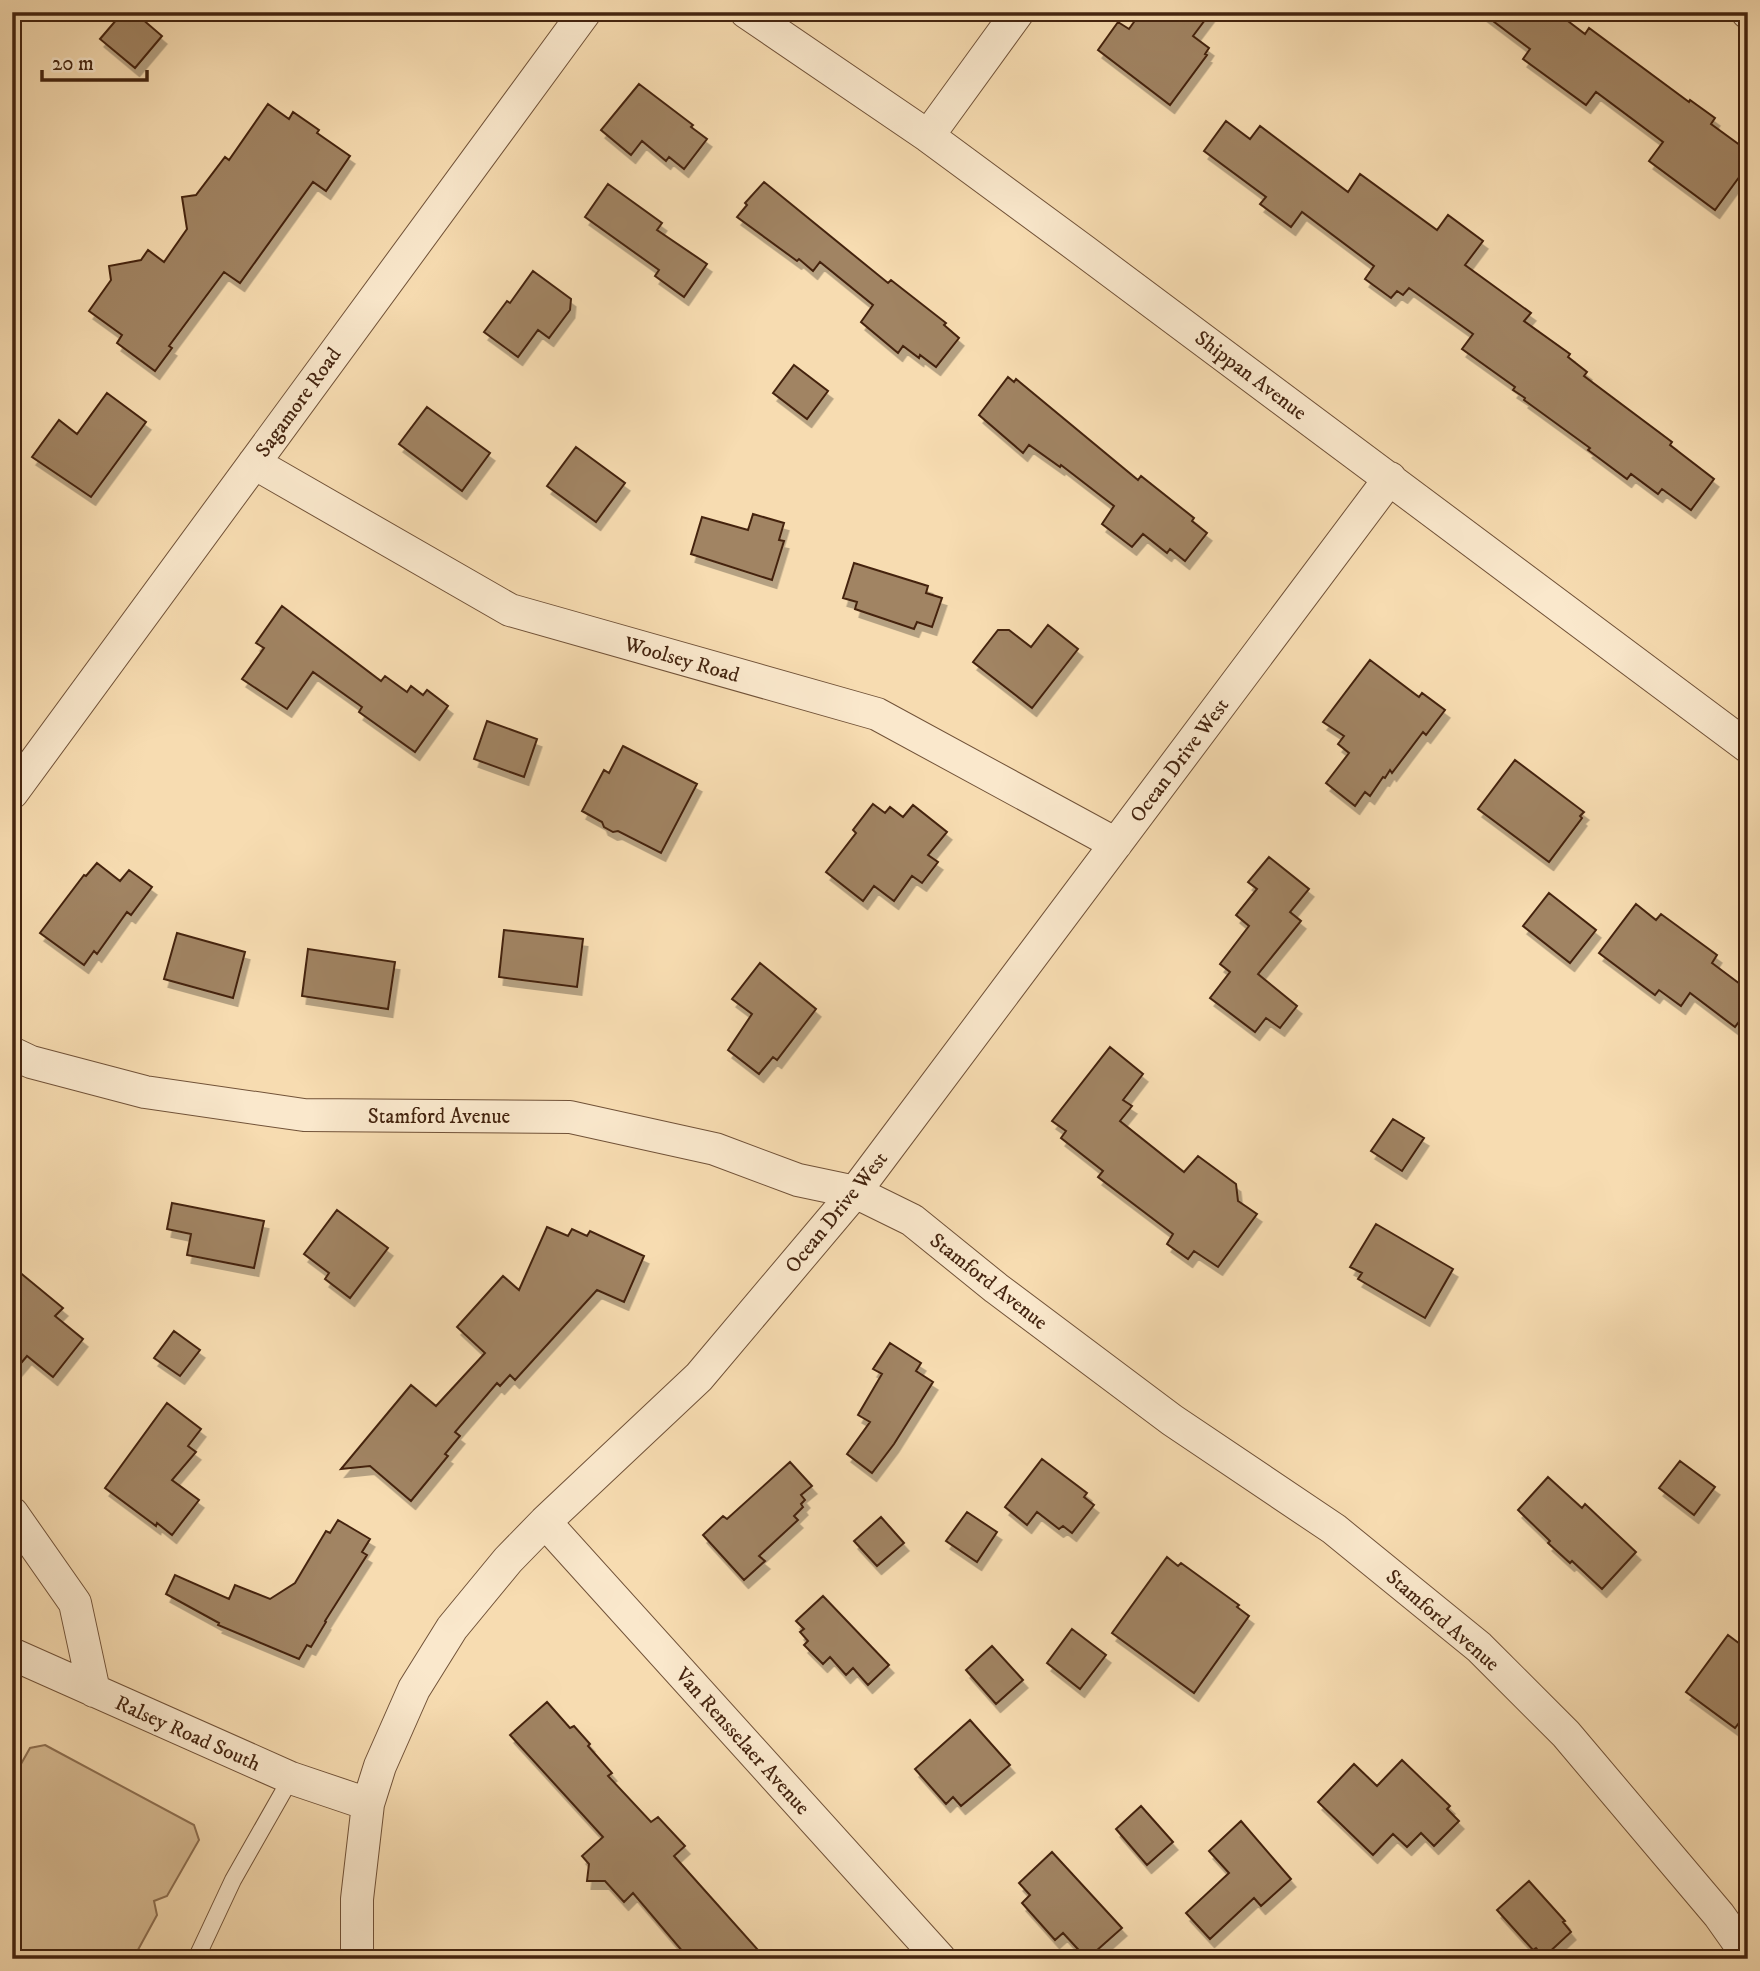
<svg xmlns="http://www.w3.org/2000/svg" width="1760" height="1971" font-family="'IM FELL DW Pica',serif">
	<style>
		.green { fill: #d9bd95; stroke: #8e7052; stroke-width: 2 }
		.building { fill: #a18463; stroke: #44240f; stroke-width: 2; filter: url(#shadow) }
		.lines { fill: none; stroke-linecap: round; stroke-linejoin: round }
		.service-casing { stroke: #715238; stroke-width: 18 }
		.minor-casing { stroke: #715238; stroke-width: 34 }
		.service { stroke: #fae8cc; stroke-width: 16 }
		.minor { stroke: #fae8cc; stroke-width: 32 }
		.labels { text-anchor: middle; stroke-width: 6; stroke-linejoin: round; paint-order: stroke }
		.street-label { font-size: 21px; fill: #44240f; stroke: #fae8cc }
	</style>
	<defs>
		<filter id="shadow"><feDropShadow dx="4.5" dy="8" stdDeviation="0" flood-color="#0004"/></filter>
	</defs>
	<rect width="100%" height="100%" fill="#f7dcb1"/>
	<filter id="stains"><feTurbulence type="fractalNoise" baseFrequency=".00286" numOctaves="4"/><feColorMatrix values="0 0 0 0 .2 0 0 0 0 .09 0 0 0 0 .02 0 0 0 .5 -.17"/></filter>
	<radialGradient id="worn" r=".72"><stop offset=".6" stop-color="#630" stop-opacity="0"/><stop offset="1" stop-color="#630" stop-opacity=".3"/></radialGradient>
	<!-- green -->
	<path class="green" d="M 45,1745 L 194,1825 L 199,1840 L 167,1896 L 154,1901 L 157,1915 L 133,1959 L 12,1959 L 12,1780 L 30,1748 Z"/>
	<!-- building -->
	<path class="building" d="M 123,12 L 134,12 L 162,36 L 135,68 L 100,39 Z
		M 1141,12 L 1211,12 L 1193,36 L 1209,48 L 1205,54 L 1207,55 L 1170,105 L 1098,50 L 1118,22 L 1129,29 Z
		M 1481,12 L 1556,12 L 1585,34 L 1589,28 L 1689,102 L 1690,100 L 1715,118 L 1711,124 L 1748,151 L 1748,165 L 1715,210 L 1649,161 L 1663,142 L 1596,92 L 1586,105 L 1523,59 L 1530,49 Z
		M 639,84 L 693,125 L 691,127 L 707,139 L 684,169 L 669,157 L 666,161 L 642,141 L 631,155 L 601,130 Z
		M 268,104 L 289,119 L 293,112 L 319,130 L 317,133 L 350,156 L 326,191 L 313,182 L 240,283 L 224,272 L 169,346 L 172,348 L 155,371 L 117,343 L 122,335 L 89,311 L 111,280 L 109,266 L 141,260 L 148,250 L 164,262 L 187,229 L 182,197 L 196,195 L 225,157 L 229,160 Z
		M 1226,121 L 1250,139 L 1260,126 L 1348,192 L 1360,174 L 1437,230 L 1448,215 L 1483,241 L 1465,265 L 1531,313 L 1524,321 L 1570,354 L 1568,357 L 1587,372 L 1584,376 L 1672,442 L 1670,445 L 1714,479 L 1691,510 L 1662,489 L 1658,494 L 1631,474 L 1627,479 L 1588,450 L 1590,448 L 1524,400 L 1525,398 L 1513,390 L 1515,387 L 1462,349 L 1473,334 L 1409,288 L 1403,295 L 1397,291 L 1391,298 L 1365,279 L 1374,266 L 1302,212 L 1291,227 L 1260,204 L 1266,197 L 1204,151 Z
		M 764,182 L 888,283 L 891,280 L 946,323 L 944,325 L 959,338 L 936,367 L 920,355 L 919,358 L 903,346 L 898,353 L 861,322 L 873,305 L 820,262 L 813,271 L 799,259 L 797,261 L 737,217 L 747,205 L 745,203 Z
		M 608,184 L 662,223 L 657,230 L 707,264 L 684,297 L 655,276 L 659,270 L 585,217 Z
		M 533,271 L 571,299 L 570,310 L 549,338 L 538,330 L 518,357 L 484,332 L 507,301 L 510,303 Z
		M 794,365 L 828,391 L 807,419 L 773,393 Z
		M 1008,377 L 1014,382 L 1016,379 L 1138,480 L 1141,476 L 1194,518 L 1192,521 L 1207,533 L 1185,561 L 1170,549 L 1167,553 L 1143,534 L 1132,547 L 1102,524 L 1114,506 L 1061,465 L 1060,467 L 1029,445 L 1023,453 L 979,415 Z
		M 107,393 L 146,422 L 91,497 L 32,457 L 59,420 L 77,434 Z
		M 427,407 L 490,453 L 462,491 L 399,444 Z
		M 576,447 L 625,483 L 596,522 L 547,486 Z
		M 753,514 L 784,523 L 779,540 L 784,541 L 772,580 L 691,554 L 702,517 L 748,530 Z
		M 854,563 L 928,586 L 926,593 L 942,598 L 932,627 L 917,622 L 914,629 L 855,609 L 857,602 L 843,598 Z
		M 282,606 L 381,681 L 385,676 L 407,692 L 411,686 L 423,695 L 427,690 L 448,706 L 415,752 L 359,712 L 362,707 L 313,672 L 287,709 L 242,679 L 264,648 L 256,643 Z
		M 1048,625 L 1078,649 L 1032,708 L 973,662 L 998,630 L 1009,630 L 1031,647 Z
		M 1370,660 L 1419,697 L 1422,693 L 1445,710 L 1426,735 L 1423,732 L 1392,773 L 1390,770 L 1385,778 L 1383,777 L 1370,796 L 1365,792 L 1355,806 L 1326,783 L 1349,753 L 1338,744 L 1344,736 L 1323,722 Z
		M 487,721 L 537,739 L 524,777 L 474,759 Z
		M 623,746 L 697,784 L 661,853 L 618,831 L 613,832 L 604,827 L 602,822 L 582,811 L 604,770 L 609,773 Z
		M 1515,760 L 1584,812 L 1580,816 L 1582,818 L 1549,862 L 1478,809 Z
		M 873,804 L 885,813 L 890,807 L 903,817 L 913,805 L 947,832 L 928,855 L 938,862 L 922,883 L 912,876 L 894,901 L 874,886 L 863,901 L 826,872 L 856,833 L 853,830 Z
		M 1269,857 L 1309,889 L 1290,912 L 1301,921 L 1258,974 L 1297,1006 L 1280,1028 L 1266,1018 L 1255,1032 L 1210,998 L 1230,972 L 1220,964 L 1249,926 L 1236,915 L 1257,889 L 1248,882 Z
		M 97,863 L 120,881 L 129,870 L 152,887 L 131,915 L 127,912 L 97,954 L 94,951 L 84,965 L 40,933 L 84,875 L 86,876 Z
		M 1549,893 L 1596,930 L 1570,963 L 1523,926 Z
		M 1636,904 L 1656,920 L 1661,914 L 1717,955 L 1712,963 L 1748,990 L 1748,1009 L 1735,1027 L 1690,993 L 1681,1006 L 1659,990 L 1655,995 L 1599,953 Z
		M 504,930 L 583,939 L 577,987 L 499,977 Z
		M 177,933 L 245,952 L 233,998 L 164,979 Z
		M 308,949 L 395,962 L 388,1009 L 302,996 Z
		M 760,963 L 816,1009 L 777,1060 L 773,1057 L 759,1074 L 728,1050 L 752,1014 L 732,999 Z
		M 1110,1047 L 1143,1074 L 1123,1100 L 1132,1106 L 1120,1121 L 1184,1172 L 1198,1156 L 1236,1184 L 1238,1201 L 1257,1214 L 1218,1267 L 1194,1251 L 1188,1259 L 1167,1244 L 1173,1234 L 1098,1177 L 1103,1171 L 1061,1138 L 1066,1131 L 1052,1121 Z
		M 1393,1119 L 1424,1138 L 1402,1171 L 1371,1151 Z
		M 172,1203 L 264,1221 L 254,1268 L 187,1255 L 191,1234 L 167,1229 Z
		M 337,1210 L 388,1248 L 350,1298 L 325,1279 L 329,1273 L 304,1254 Z
		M 1376,1224 L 1453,1269 L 1425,1318 L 1358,1279 L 1362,1273 L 1350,1267 Z
		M 547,1227 L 568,1236 L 572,1229 L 587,1236 L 590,1231 L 644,1256 L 624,1302 L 597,1290 L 515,1380 L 510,1375 L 500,1386 L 497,1383 L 455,1432 L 460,1436 L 445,1454 L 448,1456 L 411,1501 L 370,1466 L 341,1469 L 411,1385 L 436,1406 L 485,1353 L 457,1327 L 503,1276 L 519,1290 Z
		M 12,1266 L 63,1308 L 55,1316 L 83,1339 L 53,1377 L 27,1356 L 12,1374 Z
		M 174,1331 L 200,1350 L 180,1376 L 154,1358 Z
		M 890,1343 L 921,1363 L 916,1371 L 933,1382 L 894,1444 L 872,1473 L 847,1454 L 870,1422 L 858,1415 L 882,1374 L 873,1369 Z
		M 167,1403 L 201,1429 L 188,1446 L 196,1452 L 172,1480 L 199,1500 L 172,1535 L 157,1523 L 156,1526 L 105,1488 Z
		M 1042,1459 L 1087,1493 L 1084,1497 L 1094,1505 L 1072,1533 L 1063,1526 L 1059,1529 L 1037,1512 L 1027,1525 L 1005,1507 Z
		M 1680,1461 L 1715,1487 L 1694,1515 L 1659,1488 Z
		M 790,1462 L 812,1486 L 801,1495 L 805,1500 L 801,1504 L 803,1507 L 794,1516 L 798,1520 L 759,1556 L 765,1561 L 744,1580 L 703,1535 L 723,1516 L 727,1519 Z
		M 1548,1477 L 1582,1508 L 1585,1504 L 1636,1552 L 1602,1589 L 1572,1561 L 1570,1563 L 1548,1543 L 1550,1541 L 1518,1510 Z
		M 967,1512 L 997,1532 L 977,1562 L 946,1541 Z
		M 881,1517 L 904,1543 L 877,1566 L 854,1541 Z
		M 338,1520 L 370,1539 L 362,1552 L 367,1555 L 325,1621 L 326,1622 L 311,1647 L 307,1645 L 299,1659 L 218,1625 L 219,1623 L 166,1594 L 175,1575 L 229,1599 L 235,1585 L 270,1599 L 295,1583 L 326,1531 L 330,1533 Z
		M 1167,1557 L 1178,1566 L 1181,1563 L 1239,1605 L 1237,1607 L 1249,1616 L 1194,1693 L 1112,1633 Z
		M 823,1596 L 889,1665 L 868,1685 L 853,1668 L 846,1675 L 830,1657 L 823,1664 L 804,1645 L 808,1641 L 800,1632 L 804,1629 L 796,1621 Z
		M 1072,1629 L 1106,1655 L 1080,1689 L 1047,1663 Z
		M 1728,1635 L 1748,1650 L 1748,1711 L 1735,1728 L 1686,1692 Z
		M 992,1646 L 1023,1680 L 996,1704 L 966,1670 Z
		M 547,1702 L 570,1728 L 574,1726 L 590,1744 L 588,1746 L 612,1773 L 608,1776 L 651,1822 L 658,1817 L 685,1846 L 674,1856 L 766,1959 L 689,1959 L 633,1893 L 624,1902 L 605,1881 L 587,1881 L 589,1864 L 582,1856 L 603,1837 L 510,1735 Z
		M 970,1720 L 1010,1765 L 961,1806 L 953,1797 L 946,1804 L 915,1769 Z
		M 1402,1760 L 1450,1806 L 1447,1809 L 1459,1821 L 1434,1846 L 1421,1833 L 1407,1847 L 1393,1834 L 1373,1855 L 1318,1802 L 1354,1764 L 1377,1786 Z
		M 1141,1806 L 1173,1842 L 1147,1865 L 1116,1829 Z
		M 1241,1821 L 1291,1879 L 1261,1906 L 1254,1898 L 1210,1939 L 1186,1913 L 1229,1873 L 1209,1851 Z
		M 1052,1852 L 1122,1928 L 1087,1959 L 1063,1933 L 1055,1940 L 1022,1903 L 1030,1895 L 1019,1883 Z
		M 1529,1881 L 1565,1921 L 1563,1922 L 1571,1932 L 1544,1957 L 1536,1948 L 1533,1950 L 1497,1910 Z"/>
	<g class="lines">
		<defs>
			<path id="service" d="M 196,1959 L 233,1880 L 291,1778"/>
			<path id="minor" d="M 746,12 L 928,136 L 1084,251 L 1748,747
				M 1747,12 L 1748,13
				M 928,136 L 1018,12
				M 254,463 L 510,610 L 877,714 L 1116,844
				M 12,793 L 585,12
				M 12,1053 L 31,1062 L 145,1092 L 304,1115 L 570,1117 L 715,1149 L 798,1180 L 855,1192 L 912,1220 L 996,1288 L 1172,1420 L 1334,1529 L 1479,1647 L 1566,1734 L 1719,1915 L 1748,1956
				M 12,1513 L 75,1603 L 94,1691
				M 545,1522 L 940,1959
				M 12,1654 L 291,1778 L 368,1804
				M 357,1959 L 357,1899 L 368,1804 L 380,1766 L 414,1689 L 452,1628 L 508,1560 L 545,1522 L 699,1377 L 855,1192 L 1390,478"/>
		</defs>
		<!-- service casing -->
		<use href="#service" class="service-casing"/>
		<!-- minor casing -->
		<use href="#minor" class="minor-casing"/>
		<!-- service -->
		<use href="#service" class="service"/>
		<!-- minor -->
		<use href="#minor" class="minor"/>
	</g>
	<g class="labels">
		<!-- street labels -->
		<g class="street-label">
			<text transform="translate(1251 375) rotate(37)" y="7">Shippan Avenue</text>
			<text transform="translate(298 402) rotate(-54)" y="7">Sagamore Road</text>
			<text transform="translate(682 659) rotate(16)" y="7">Woolsey Road</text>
			<text transform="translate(1179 760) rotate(-53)" y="7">Ocean Drive West</text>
			<text x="439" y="1123">Stamford Avenue</text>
			<text transform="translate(836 1212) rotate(-51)" y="7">Ocean Drive West</text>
			<text transform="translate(989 1281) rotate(38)" y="7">Stamford Avenue</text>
			<text transform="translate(1443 1620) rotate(41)" y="7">Stamford Avenue</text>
			<text transform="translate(188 1733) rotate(24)" y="7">Ralsey Road South</text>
			<text transform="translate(743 1741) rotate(48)" y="7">Van Rensselaer Avenue</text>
		</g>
	</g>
	<!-- margin -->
	<rect width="1760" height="1971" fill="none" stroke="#f7dcb1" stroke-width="42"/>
	<rect x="14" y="14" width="1732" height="1943" fill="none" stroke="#44240f" stroke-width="3.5"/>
	<rect x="21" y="21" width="1718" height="1929" fill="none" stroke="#44240f" stroke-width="2"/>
	<!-- scale -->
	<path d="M42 70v10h105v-10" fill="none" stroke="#44240f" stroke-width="3.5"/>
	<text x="52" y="70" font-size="21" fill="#44240f" stroke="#fae8cc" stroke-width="5" paint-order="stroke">20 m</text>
	<rect width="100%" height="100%" filter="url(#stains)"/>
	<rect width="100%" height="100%" fill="url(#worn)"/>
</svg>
